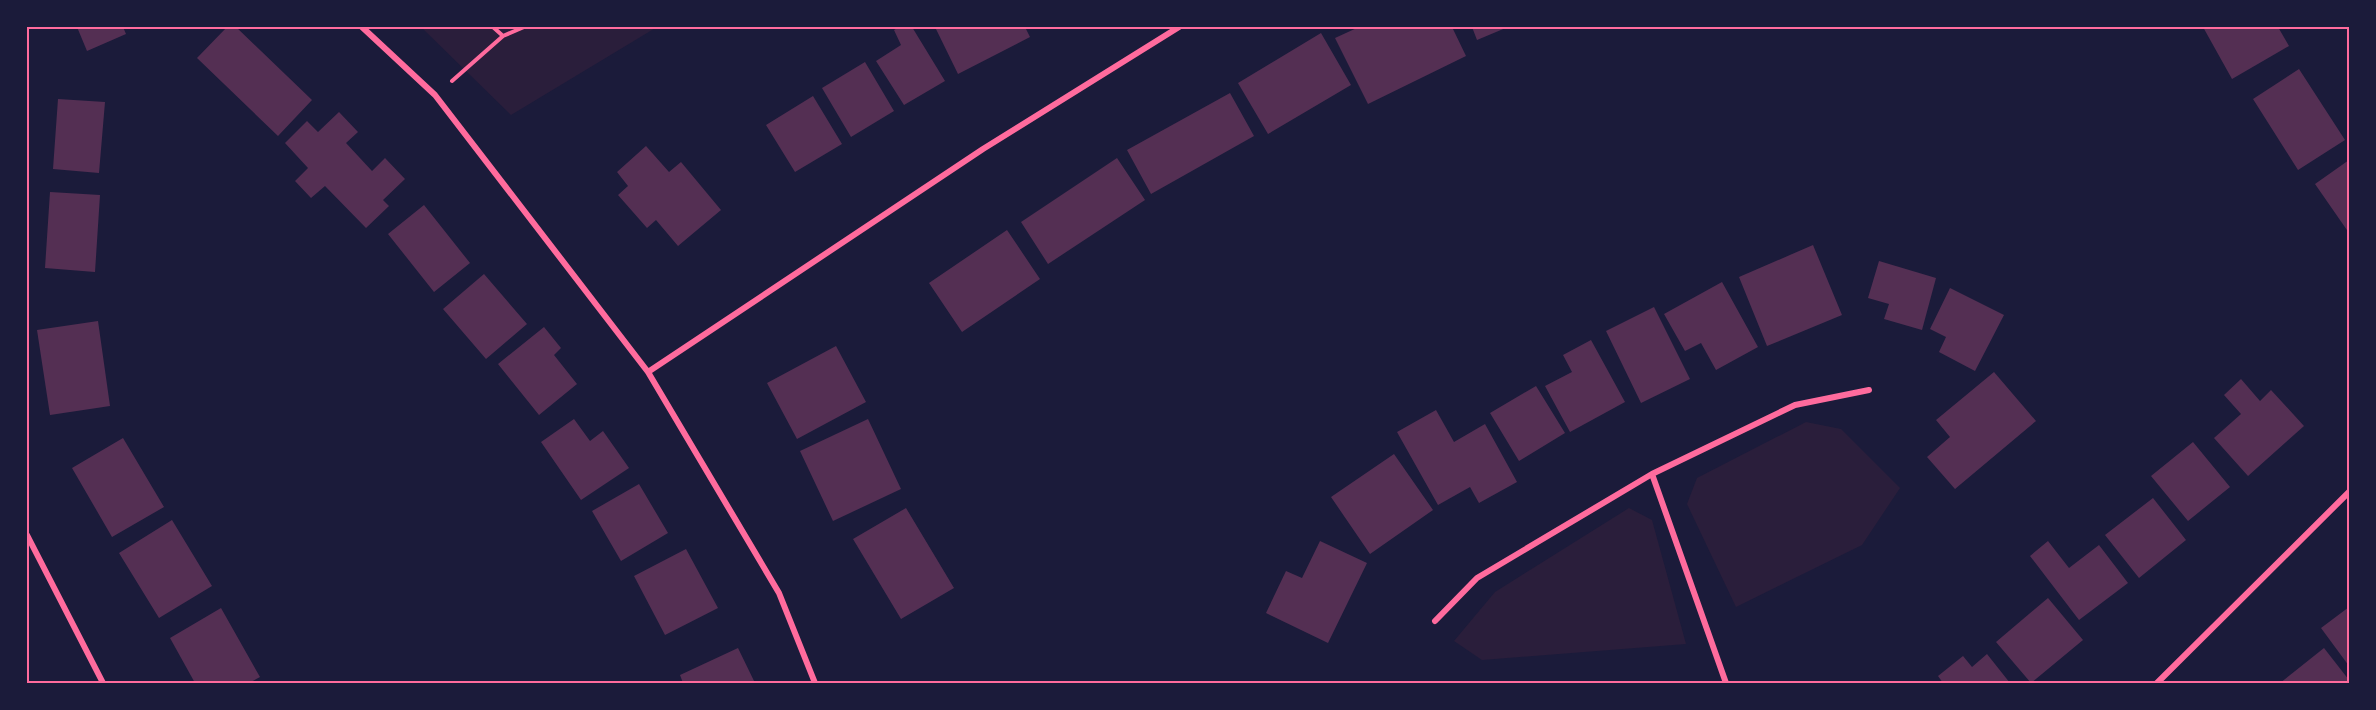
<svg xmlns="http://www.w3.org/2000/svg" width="2376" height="710" font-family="Lato,sans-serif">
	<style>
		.green { fill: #2a1e3b }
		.building { fill: #542f53 }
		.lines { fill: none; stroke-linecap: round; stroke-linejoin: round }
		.path { stroke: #ff6b9d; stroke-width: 4 }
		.minor { stroke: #ff6b9d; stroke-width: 6 }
		.neatline { fill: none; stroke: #ff6b9d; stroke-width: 2 }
	</style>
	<rect width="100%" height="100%" fill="#1b1b3a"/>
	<!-- green -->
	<path class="green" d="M 421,27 L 657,27 L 511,115 Z
		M 1806,422 L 1841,429 L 1900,488 L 1862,545 L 1736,607 L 1687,504 L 1697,478 Z
		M 1629,508 L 1652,520 L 1686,644 L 1482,660 L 1454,641 L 1495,592 Z"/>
	<!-- building -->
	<path class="building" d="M 77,27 L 123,27 L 126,34 L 87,51 Z
		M 227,27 L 236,27 L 312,100 L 278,136 L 197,58 Z
		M 899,27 L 912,27 L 945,81 L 904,105 L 876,61 L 901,45 L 894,30 Z
		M 935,27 L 1025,27 L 1030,37 L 958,74 Z
		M 1359,27 L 1452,27 L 1466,56 L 1368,104 L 1335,38 Z
		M 1472,27 L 1508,27 L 1477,40 Z
		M 2203,27 L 2278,27 L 2289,46 L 2232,79 Z
		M 1321,33 L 1351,85 L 1268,134 L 1238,83 Z
		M 865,62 L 894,111 L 851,137 L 822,88 Z
		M 2299,69 L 2345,140 L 2298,170 L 2253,99 Z
		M 1230,93 L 1254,136 L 1151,194 L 1127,150 Z
		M 813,96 L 842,144 L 795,172 L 766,125 Z
		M 58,99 L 105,102 L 99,173 L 53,169 Z
		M 339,112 L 358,132 L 346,143 L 372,171 L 385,158 L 405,179 L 383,200 L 389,206 L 366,228 L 325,186 L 311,198 L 295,181 L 308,168 L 285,143 L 307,121 L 318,132 Z
		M 646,146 L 669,172 L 681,162 L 721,210 L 678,246 L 656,220 L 647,228 L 618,195 L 628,186 L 617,172 Z
		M 1117,158 L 1145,200 L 1048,264 L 1021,222 Z
		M 2349,160 L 2349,233 L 2315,184 Z
		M 50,192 L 100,195 L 95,272 L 45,268 Z
		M 424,205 L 470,263 L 434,292 L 388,234 Z
		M 1007,230 L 1040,279 L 962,332 L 929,283 Z
		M 1813,245 L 1842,315 L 1767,346 L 1739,277 Z
		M 1879,261 L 1936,278 L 1922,330 L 1884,319 L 1889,304 L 1868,298 Z
		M 484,274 L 527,324 L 486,359 L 443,309 Z
		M 1722,282 L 1758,347 L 1716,370 L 1701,343 L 1685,351 L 1664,314 Z
		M 1950,288 L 2004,315 L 1975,371 L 1939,352 L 1946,337 L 1930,329 Z
		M 1654,307 L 1690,379 L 1641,403 L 1606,331 Z
		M 98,321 L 110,406 L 50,415 L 37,330 Z
		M 544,327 L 561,348 L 554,355 L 577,384 L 539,415 L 498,364 Z
		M 1591,340 L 1625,402 L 1570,432 L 1545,386 L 1572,372 L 1563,355 Z
		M 836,346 L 866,402 L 797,439 L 767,383 Z
		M 1994,372 L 2036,421 L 1955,489 L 1927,457 L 1950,437 L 1936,420 Z
		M 2241,379 L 2260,401 L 2271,390 L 2304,426 L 2248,476 L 2214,438 L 2241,414 L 2224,395 Z
		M 1536,386 L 1565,433 L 1519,461 L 1490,413 Z
		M 1436,410 L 1454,442 L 1485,424 L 1517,482 L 1479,503 L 1470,487 L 1438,505 L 1397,432 Z
		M 574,419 L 590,441 L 603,431 L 629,468 L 581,500 L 541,442 Z
		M 868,419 L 901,489 L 833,521 L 800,451 Z
		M 123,438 L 164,507 L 112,537 L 72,468 Z
		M 2193,442 L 2230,487 L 2188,521 L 2151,476 Z
		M 1394,454 L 1433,510 L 1370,554 L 1331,497 Z
		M 639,484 L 668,533 L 621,561 L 592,511 Z
		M 2153,498 L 2186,540 L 2139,578 L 2105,535 Z
		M 906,508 L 954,588 L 901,619 L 853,539 Z
		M 172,520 L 212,586 L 159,618 L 119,553 Z
		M 1320,541 L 1367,563 L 1328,643 L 1266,613 L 1286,571 L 1302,578 Z
		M 2048,541 L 2069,568 L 2099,545 L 2128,583 L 2079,620 L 2030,556 Z
		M 686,549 L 718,608 L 665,635 L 634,576 Z
		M 2048,598 L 2083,640 L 2031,683 L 1996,642 Z
		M 2349,607 L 2349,666 L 2321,628 Z
		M 221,608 L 260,677 L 249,683 L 195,683 L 170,638 Z
		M 738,648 L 755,683 L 683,683 L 680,675 Z
		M 2324,648 L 2349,680 L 2349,683 L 2280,683 Z
		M 1987,654 L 2010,683 L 1943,683 L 1938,676 L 1963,656 L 1972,667 Z"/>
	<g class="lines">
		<!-- path -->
		<path class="path" d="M 493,27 L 503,36
			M 452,81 L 503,36 L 524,27"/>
		<!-- minor -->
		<path class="minor" d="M 362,27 L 435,95 L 648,372 L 779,593 L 815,683
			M 648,372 L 983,149 L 1179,27
			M 1652,474 L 1726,683
			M 27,535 L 103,683
			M 1435,621 L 1477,578 L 1652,474 L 1795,405 L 1869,390
			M 2157,683 L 2349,492"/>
	</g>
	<!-- border -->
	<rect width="2376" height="710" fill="none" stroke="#1b1b3a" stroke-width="57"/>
	<rect x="28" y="28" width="2320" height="654" class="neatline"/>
</svg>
